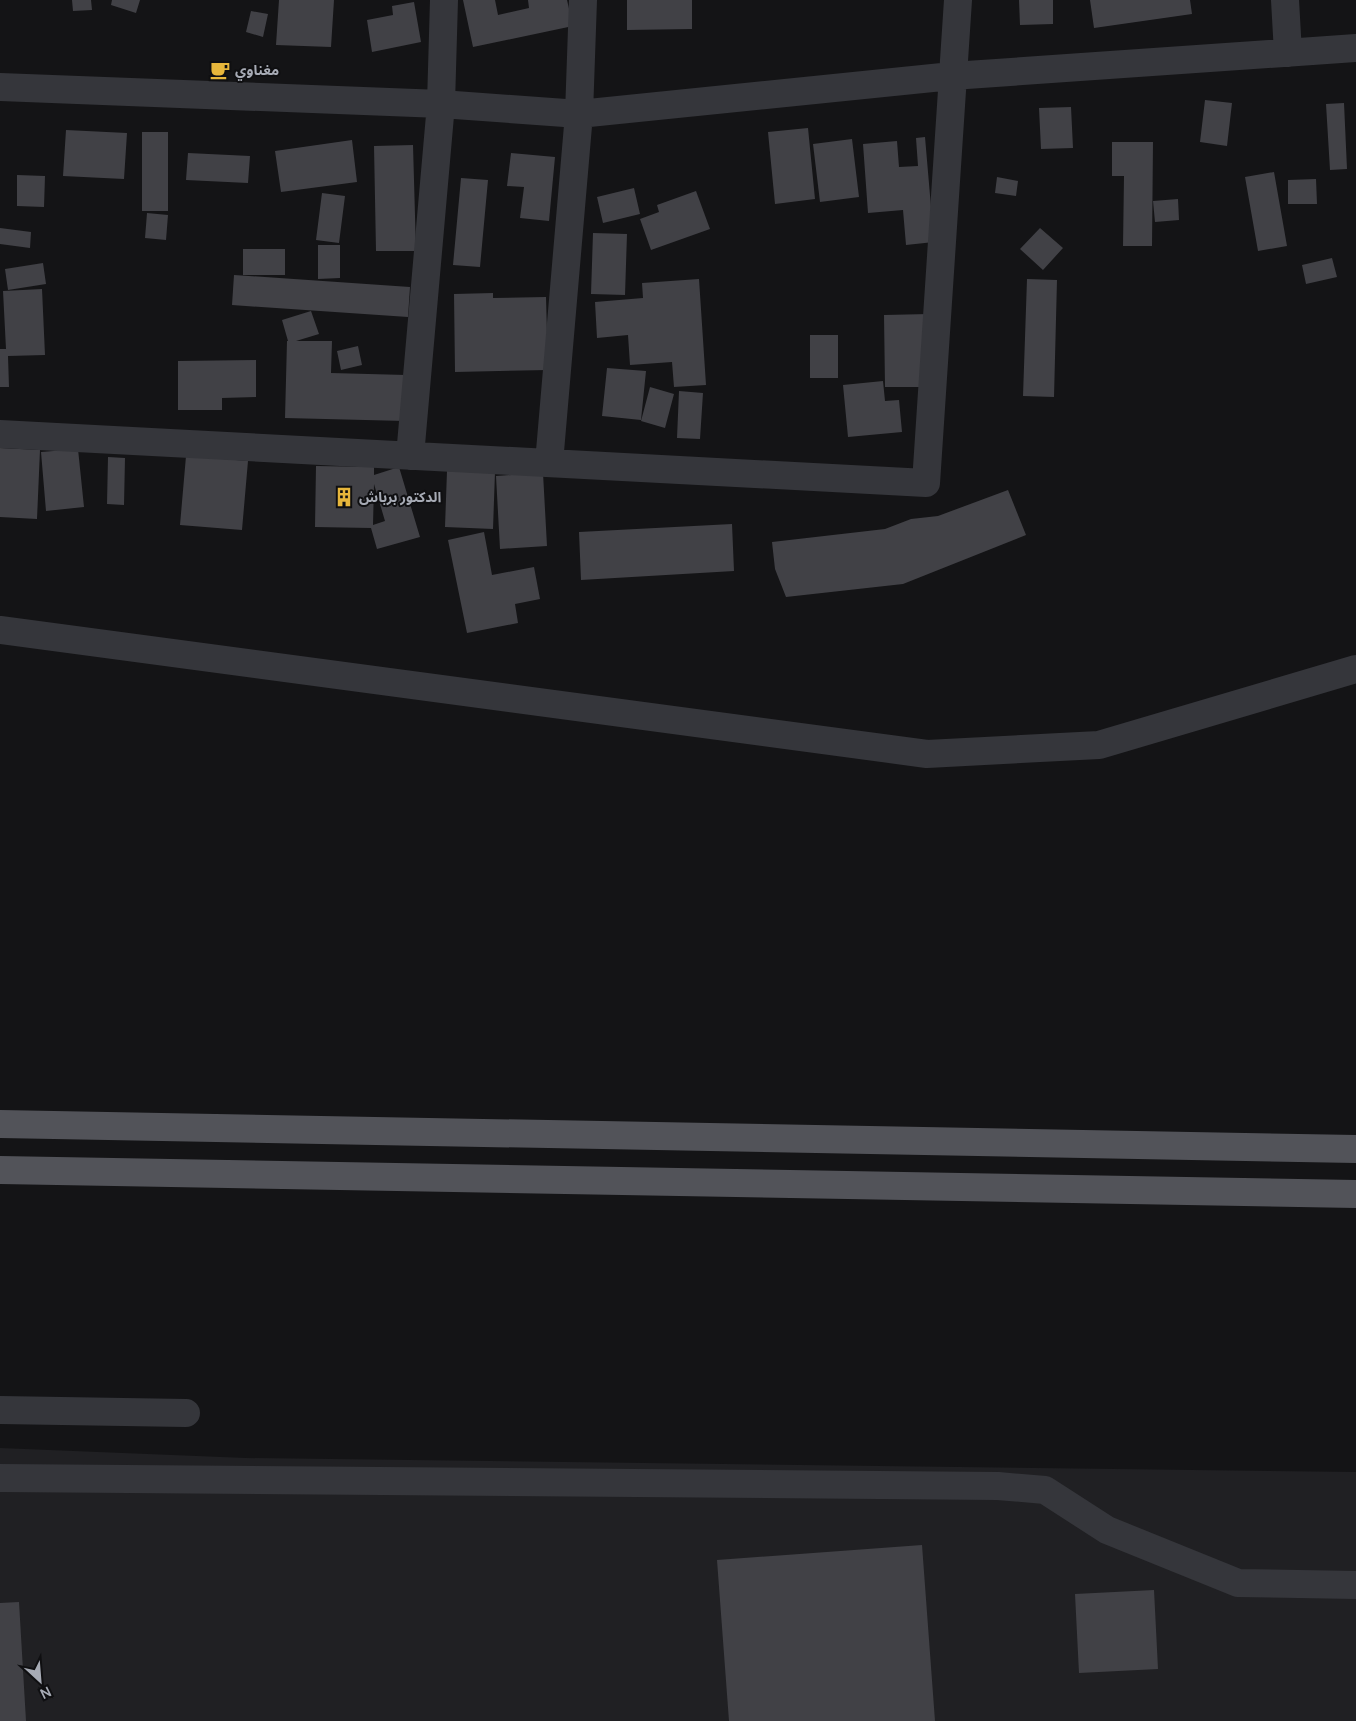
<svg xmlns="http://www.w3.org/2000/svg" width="1356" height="1721" font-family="Manrope,'Noto Sans Arabic',sans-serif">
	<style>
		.built { fill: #202023 }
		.building { fill: #414146; fill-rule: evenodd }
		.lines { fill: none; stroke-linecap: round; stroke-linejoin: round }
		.minor { stroke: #35363b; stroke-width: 28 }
		.major { stroke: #525359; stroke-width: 28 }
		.labels { text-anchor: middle; stroke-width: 4; stroke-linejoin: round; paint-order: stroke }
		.poi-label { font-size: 14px; font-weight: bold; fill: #a7abb5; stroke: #0f0f11; text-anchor: start }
	</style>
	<rect width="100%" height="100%" fill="#141416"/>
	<!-- built -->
	<path class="built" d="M 0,1448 L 246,1458 L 1356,1472 L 1356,1721 L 0,1721 Z"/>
	<!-- building -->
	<path class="building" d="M 72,0 L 91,0 L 92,10 L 73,11 Z
		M 112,0 L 140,0 L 136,13 L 111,5 Z
		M 279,0 L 334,0 L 331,47 L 276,45 Z
		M 463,0 L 495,0 L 498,15 L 529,8 L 528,0 L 567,0 L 573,26 L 473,47 Z
		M 627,0 L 692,0 L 692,29 L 627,30 Z
		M 1019,0 L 1053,0 L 1053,24 L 1020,25 Z
		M 1090,0 L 1190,0 L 1192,14 L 1094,28 Z
		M 414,2 L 421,42 L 372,52 L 367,20 L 393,15 L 392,6 Z
		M 251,11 L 268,14 L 263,37 L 246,32 Z
		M 1205,100 L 1232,103 L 1227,146 L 1200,142 Z
		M 1344,103 L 1347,169 L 1330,170 L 1326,104 Z
		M 1071,107 L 1073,148 L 1041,149 L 1039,108 Z
		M 808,128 L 815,199 L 775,204 L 768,132 Z
		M 66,130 L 127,133 L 124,179 L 63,176 Z
		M 142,132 L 168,132 L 168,211 L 142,211 Z
		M 925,137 L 934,242 L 906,245 L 903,210 L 868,213 L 863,144 L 897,141 L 899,167 L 918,166 L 916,138 Z
		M 852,139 L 859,197 L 820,202 L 813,144 Z
		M 352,140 L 357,182 L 281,192 L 275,151 Z
		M 1112,142 L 1153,142 L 1152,246 L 1123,246 L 1124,176 L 1112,176 Z
		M 413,145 L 416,251 L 376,251 L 374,146 Z
		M 188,153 L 250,156 L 248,183 L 186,180 Z
		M 511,153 L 555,157 L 549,221 L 520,218 L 524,187 L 507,186 Z
		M 1274,172 L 1287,246 L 1258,251 L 1245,177 Z
		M 17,175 L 45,176 L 44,207 L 17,206 Z
		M 997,177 L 1018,181 L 1016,196 L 995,193 Z
		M 461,178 L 488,180 L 480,267 L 453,265 Z
		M 1316,179 L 1317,204 L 1288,204 L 1288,180 Z
		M 634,188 L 640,214 L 603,223 L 597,197 Z
		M 696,191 L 710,229 L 651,250 L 640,219 L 659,212 L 657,205 Z
		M 322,193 L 345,196 L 339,243 L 316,240 Z
		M 1178,199 L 1179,220 L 1155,222 L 1153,201 Z
		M 147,213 L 168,215 L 166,240 L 145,238 Z
		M 0,228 L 31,232 L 30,248 L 0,244 Z
		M 1040,228 L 1063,248 L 1043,270 L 1020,249 Z
		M 593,233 L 627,234 L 625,295 L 591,294 Z
		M 318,245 L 340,245 L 340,278 L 318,279 Z
		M 243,249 L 285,249 L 285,275 L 243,275 Z
		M 1332,258 L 1337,277 L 1306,284 L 1302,265 Z
		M 43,263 L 46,284 L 8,290 L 5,269 Z
		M 234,275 L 410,287 L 408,317 L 232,305 Z
		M 699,279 L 706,385 L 674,387 L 672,362 L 630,365 L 628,335 L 597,338 L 595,302 L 643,298 L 642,283 Z
		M 1027,279 L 1057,280 L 1054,397 L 1023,396 Z
		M 42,289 L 45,355 L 8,356 L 9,387 L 0,387 L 0,349 L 6,349 L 3,291 Z
		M 493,293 L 493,298 L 546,297 L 548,370 L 455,372 L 454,294 Z
		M 311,311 L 319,334 L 296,341 L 332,341 L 331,373 L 406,375 L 405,421 L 285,418 L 287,341 L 288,341 L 282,320 Z
		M 929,314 L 930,387 L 885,387 L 884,315 Z
		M 810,335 L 838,335 L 838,378 L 810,378 Z
		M 358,346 L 362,365 L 341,370 L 337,351 Z
		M 256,360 L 256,397 L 222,398 L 222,410 L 178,410 L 178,361 Z
		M 607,368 L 646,371 L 641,420 L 602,416 Z
		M 883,381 L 885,401 L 899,400 L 902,432 L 848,437 L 843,385 Z
		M 650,387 L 674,394 L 665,428 L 641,421 Z
		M 679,391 L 703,393 L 700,439 L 677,438 Z
		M 0,448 L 40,450 L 37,519 L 0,517 Z
		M 78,449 L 84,507 L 46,511 L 41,452 Z
		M 186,456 L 248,461 L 242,530 L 180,525 Z
		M 108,457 L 125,458 L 124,505 L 107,504 Z
		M 316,466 L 374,467 L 374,475 L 399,467 L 420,537 L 377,549 L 371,528 L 315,527 ZM 374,484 L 385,521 L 373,525 Z
		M 447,471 L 495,472 L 493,529 L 445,527 Z
		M 543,473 L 547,546 L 500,549 L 496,476 Z
		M 1008,490 L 1026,535 L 903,584 L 786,597 L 775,569 L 772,542 L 885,529 L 911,519 L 938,516 Z
		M 732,524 L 734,571 L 581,580 L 579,532 Z
		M 484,532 L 492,575 L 534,567 L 540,599 L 515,604 L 518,623 L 467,633 L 448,540 Z
		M 922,1545 L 935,1721 L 729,1721 L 717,1560 Z
		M 1154,1590 L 1158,1669 L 1079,1673 L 1075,1594 Z
		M 19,1602 L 26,1721 L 0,1721 L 0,1603 Z"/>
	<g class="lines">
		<!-- minor -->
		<path class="minor" d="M 1285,0 L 1288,53
			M 0,87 L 441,104 L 579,114 L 952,76 L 1356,48
			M 0,434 L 926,483 L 958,0
			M 410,456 L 441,104 L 444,0
			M 549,463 L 579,114 L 583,0
			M 0,630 L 927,754 L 1099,745 L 1356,669
			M 0,1410 L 186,1413
			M 0,1478 L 998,1486 L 1045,1490 L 1107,1530 L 1238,1583 L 1356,1585"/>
		<!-- major -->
		<path class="major" d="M 0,1124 L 1356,1149
			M 0,1170 L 1356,1194"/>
	</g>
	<!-- icons -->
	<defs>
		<symbol id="cafe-bare" viewBox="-9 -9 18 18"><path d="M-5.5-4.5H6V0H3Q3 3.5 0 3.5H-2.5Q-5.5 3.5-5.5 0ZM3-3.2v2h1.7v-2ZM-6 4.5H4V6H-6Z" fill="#e7b63b" stroke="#0f0f11" stroke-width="2.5" paint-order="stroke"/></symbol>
		<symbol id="building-bare" viewBox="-9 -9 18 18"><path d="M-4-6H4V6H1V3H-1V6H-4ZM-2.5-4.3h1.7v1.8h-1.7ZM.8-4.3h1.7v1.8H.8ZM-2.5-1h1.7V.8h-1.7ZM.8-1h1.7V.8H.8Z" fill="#e7b63b" stroke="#0f0f11" stroke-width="2.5" paint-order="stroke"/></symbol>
	</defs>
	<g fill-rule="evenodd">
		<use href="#cafe-bare" x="206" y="56" width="28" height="28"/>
		<use href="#building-bare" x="330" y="483" width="28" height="28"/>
	</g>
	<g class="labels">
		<!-- poi labels -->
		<g class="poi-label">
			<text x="235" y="75">مغناوي</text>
			<text x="359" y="502">الدكتور برباش</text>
		</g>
	</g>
	<!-- north arrow -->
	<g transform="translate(40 1681) rotate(154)" stroke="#0f0f11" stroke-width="4" paint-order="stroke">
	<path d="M0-4L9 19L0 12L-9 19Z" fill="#a7abb5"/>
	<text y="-8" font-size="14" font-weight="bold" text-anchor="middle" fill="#a7abb5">N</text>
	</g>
</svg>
